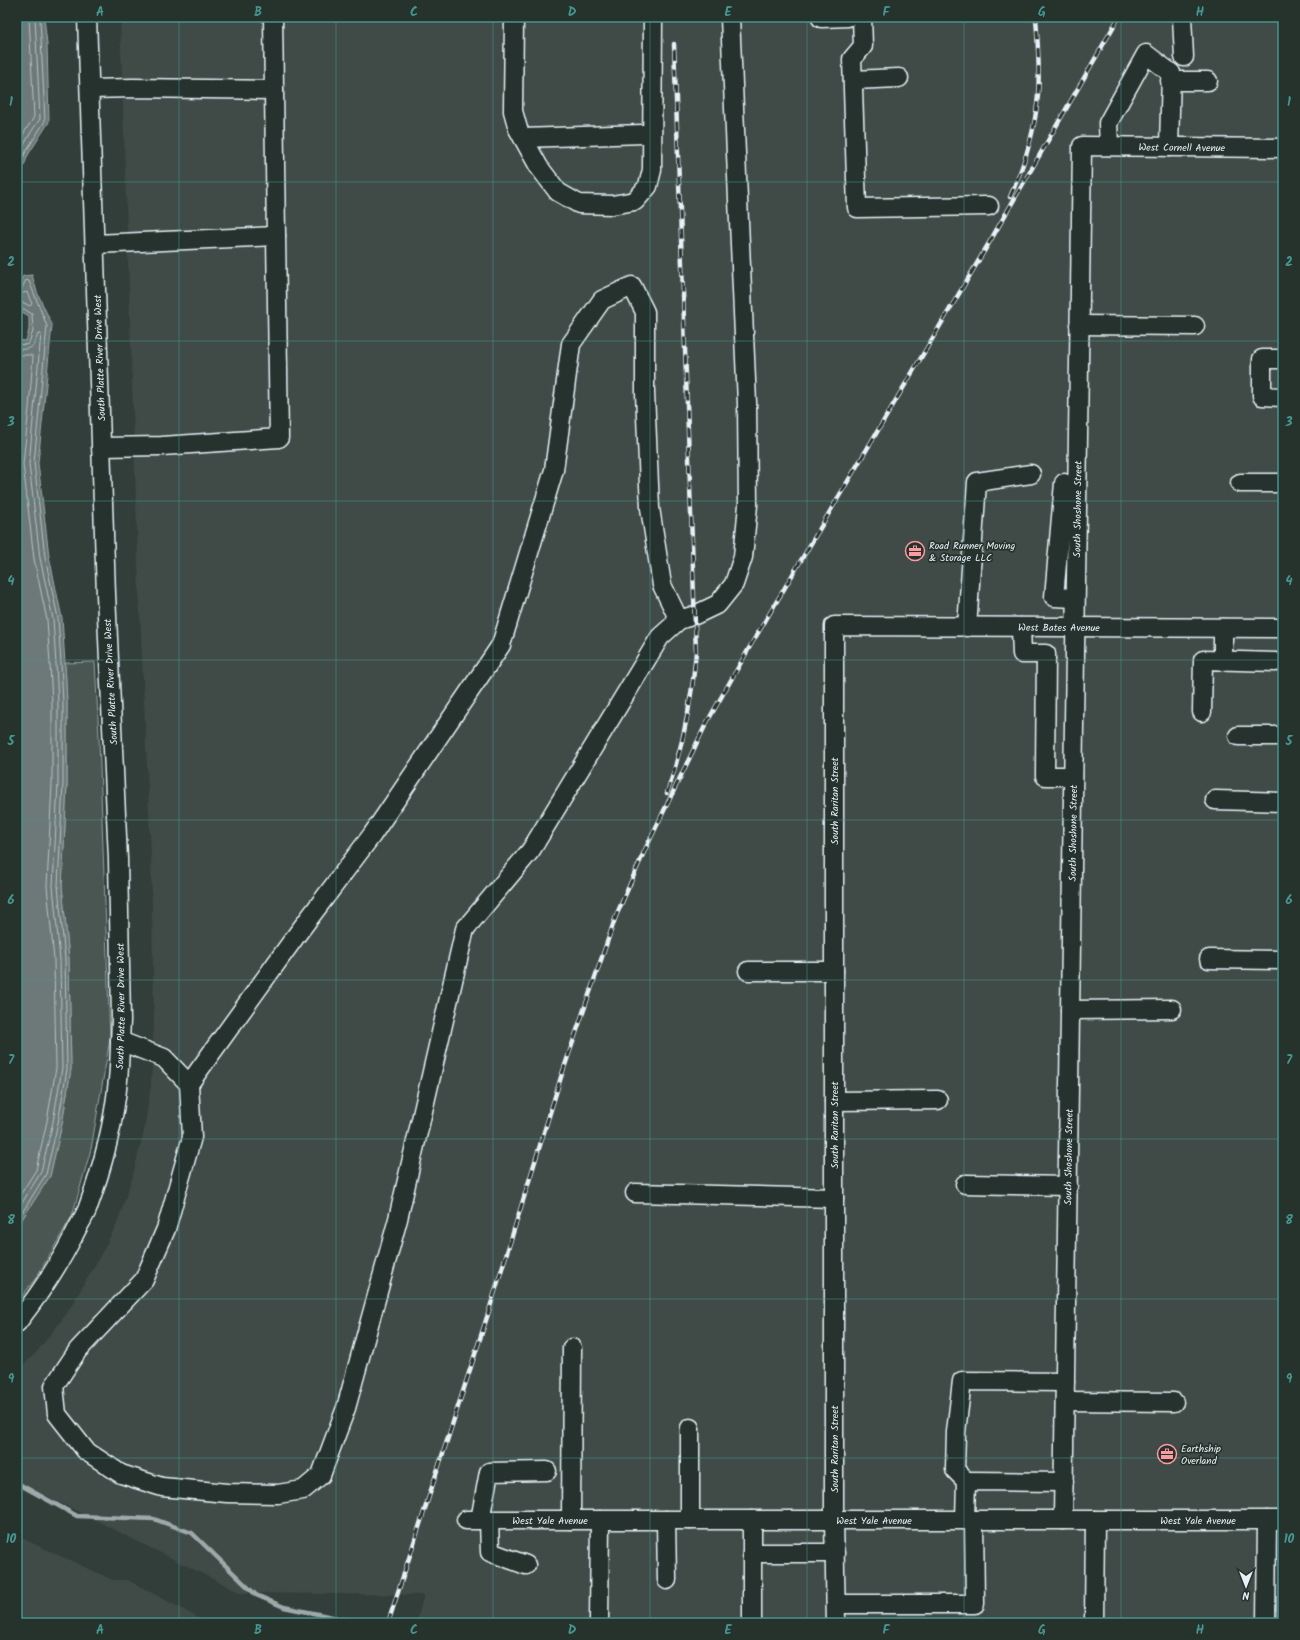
<svg xmlns="http://www.w3.org/2000/svg" width="1300" height="1640" font-family="Kalam,sans-serif">
	<style>
		.built { fill: #3f4b46 }
		.green { fill: #495651; stroke: #98a4a4 }
		.water { fill: #6d7978; stroke: #9ea9ab }
		.lines { fill: none; stroke-linecap: round; stroke-linejoin: round }
		.shore { stroke: #b7c1c5; stroke-width: 1 }
		.stream { stroke: #9ea9ab; stroke-width: 4.5 }
		.minor-casing { stroke: #e8f1f8; stroke-width: 21 }
		.minor { stroke: #26332d; stroke-width: 18 }
		.rail-casing { stroke: #e8f1f8; stroke-width: 4.5 }
		.rail { stroke: #26332d; stroke-width: 3; stroke-dasharray: 9; stroke-linecap: butt }
		.grid { fill: none; stroke: #459590; stroke-width: 1; stroke-opacity: 0.55 }
		.labels { text-anchor: middle; stroke-width: 3.5; stroke-linejoin: round; paint-order: stroke }
		.street-label { font-size: 10px; fill: #e8f1f8; stroke: #26332d }
		.poi-label { font-size: 10px; fill: #e8f1f8; stroke: #26332d; text-anchor: start }
		.neatline { fill: none; stroke: #459590; stroke-width: 1.5 }
		.grid-label { font-size: 13px; text-anchor: middle; font-weight: bold; fill: #459590 }
	</style>
	<rect width="100%" height="100%" fill="#323e39"/>
	<filter id="ink" filterUnits="userSpaceOnUse"><feTurbulence type="fractalNoise" baseFrequency=".025" numOctaves="2"/><feDisplacementMap in="SourceGraphic" scale="8" xChannelSelector="R" yChannelSelector="G"/><feConvolveMatrix kernelMatrix="1 2 1 2 8 2 1 2 1" color-interpolation-filters="sRGB"/></filter>
	<g filter="url(#ink)">
		<!-- built -->
		<path class="built" d="M 120,17 L 1283,17 L 1283,1623 L 416,1623 L 424,1595 L 241,1593 L 17,1481 L 17,1371 L 36,1353 L 67,1313 L 93,1269 L 117,1224 L 133,1175 L 144,1131 L 151,1085 L 154,1020 L 151,857 L 139,592 Z
			M 17,1536 L 113,1580 L 128,1580 L 208,1623 L 17,1623 Z"/>
		<!-- green -->
		<path class="green" d="M 95,662 L 99,738 L 110,1039 L 91,1149 L 72,1216 L 38,1275 L 17,1303 L 17,1227 L 50,1176 L 62,1124 L 71,1069 L 69,959 L 62,886 L 67,784 L 67,703 L 65,663 Z"/>
		<!-- water -->
		<path class="water" d="M 17,17 L 44,17 L 47,44 L 49,122 L 28,155 L 17,184 Z
			M 32,275 L 37,292 L 52,325 L 38,463 L 49,556 L 62,618 L 65,663 L 67,703 L 67,784 L 62,886 L 69,959 L 71,1069 L 62,1124 L 50,1176 L 17,1227 L 17,340 L 26,341 L 29,330 L 29,316 L 22,312 L 17,312 L 17,289 L 23,276 Z"/>
		<g class="lines">
			<!-- shore -->
			<path class="shore" d="M 17,144 L 34,117 L 29,17
				M 17,158 L 31,132 L 40,119 L 35,17
				M 17,172 L 25,153 L 45,121 L 40,17
				M 17,290 L 22,288 L 26,280 L 29,281 L 47,326 L 34,463 L 45,557 L 58,618 L 61,663 L 63,703 L 63,783 L 58,886 L 65,959 L 67,1069 L 58,1123 L 46,1174 L 17,1221
				M 17,295 L 27,292 L 32,304 L 30,306 L 24,303 L 17,303
				M 17,309 L 24,309 L 32,314 L 33,331 L 29,343 L 26,345 L 17,344
				M 17,349 C 32,350 33,348 38,334 L 41,334 L 29,464 L 40,558 L 53,619 L 56,664 L 58,703 L 58,783 L 53,886 L 60,960 L 62,1068 L 53,1122 L 41,1172 L 17,1211
				M 17,355 L 31,355 L 33,357 L 29,408 L 23,464 L 34,559 L 47,620 L 50,664 L 52,703 L 52,783 L 47,886 L 54,960 L 56,1068 L 47,1121 L 36,1170 L 17,1200"/>
			<!-- stream -->
			<path class="stream" d="M 17,1483 L 77,1516 L 154,1519 L 192,1533 L 256,1595 L 284,1607 L 361,1623"/>
			<defs>
				<g id="minor">
					<path d="M 273,17 L 276,236"/>
					<path d="M 514,17 L 513,111 L 518,129 L 539,167 L 558,192 L 579,204 L 612,205 L 635,201 L 648,186 L 652,170 L 653,17"/>
					<path d="M 862,17 L 863,46 L 852,59 L 857,208 L 989,206"/>
					<path d="M 1182,17 L 1184,57"/>
					<path d="M 821,18 L 848,17"/>
					<path d="M 853,80 L 899,78"/>
					<path d="M 1170,81 L 1208,81"/>
					<path d="M 90,89 L 133,88 L 274,90"/>
					<path d="M 523,138 L 643,134"/>
					<path d="M 1109,146 L 1108,123 L 1146,54 L 1171,73 L 1169,147"/>
					<path d="M 95,244 L 276,236 L 279,438 L 162,446 L 101,447"/>
					<path d="M 1079,325 L 1195,326"/>
					<path d="M 1283,359 L 1262,359 L 1262,396 L 1283,397"/>
					<path d="M 1064,483 L 1054,597 L 1075,598"/>
					<path d="M 1240,483 L 1283,483"/>
					<path d="M 967,627 L 977,482 L 1031,474"/>
					<path d="M 1021,627 L 1022,654 L 1046,654 L 1045,776 L 1073,776"/>
					<path d="M 1223,661 L 1223,628"/>
					<path d="M 1202,712 L 1203,660 L 1276,662"/>
					<path d="M 1238,736 L 1283,736"/>
					<path d="M 1215,800 L 1283,802"/>
					<path d="M 1209,959 L 1283,960"/>
					<path d="M 748,971 L 834,971"/>
					<path d="M 1070,1010 L 1172,1009"/>
					<path d="M 120,1041 L 164,1058 L 189,1084 L 192,1137 L 166,1229 L 144,1280 L 78,1350 L 54,1386 L 57,1414 L 86,1451 L 121,1474 L 162,1487 L 227,1493 L 278,1494 L 303,1490 L 321,1475 L 346,1408 L 398,1219 L 465,929 L 531,850 L 660,637 L 679,620 L 695,615 L 718,604 L 734,584 L 743,557 L 748,505 L 747,403 L 730,17"/>
					<path d="M 189,1084 L 298,933 L 372,835 L 501,645 L 554,470 L 571,344 L 602,300 L 632,286 L 645,312 L 645,393 L 650,508 L 662,585 L 679,620"/>
					<path d="M 834,1101 L 938,1100"/>
					<path d="M 965,1184 L 1068,1186"/>
					<path d="M 635,1193 L 834,1198"/>
					<path id="s1" d="M 17,1323 C 38,1296 57,1268 73,1237 C 77,1228 83,1219 87,1210 C 102,1169 114,1124 118,1080 C 120,1060 120,1040 121,1020 L 118,859 L 106,594 L 87,17"/>
					<path d="M 1065,1401 L 1174,1402"/>
					<path d="M 690,1428 L 690,1520"/>
					<path d="M 966,1481 L 955,1470 L 956,1432 L 962,1381 L 1065,1382"/>
					<path id="s2" d="M 466,1520 L 1283,1520"/>
					<path d="M 480,1520 L 489,1472 L 547,1471"/>
					<path d="M 489,1520 L 490,1552 L 526,1565"/>
					<path d="M 571,1520 L 572,1348"/>
					<path d="M 666,1520 L 667,1580"/>
					<path d="M 752,1520 L 752,1623"/>
					<path d="M 965,1520 L 966,1481 L 1064,1482"/>
					<path id="s3" d="M 1063,1520 L 1082,146 L 1283,148"/>
					<path d="M 752,1553 L 835,1553"/>
					<path d="M 836,1604 L 975,1604 L 974,1520"/>
					<path d="M 599,1623 L 600,1520"/>
					<path id="s4" d="M 836,1623 L 834,1520 L 834,626 L 1283,628"/>
					<path d="M 1094,1623 L 1095,1520"/>
					<path d="M 1266,1623 L 1267,1520"/>
				</g>
			</defs>
			<!-- minor casing -->
			<use href="#minor" class="minor-casing"/>
			<!-- minor -->
			<use href="#minor" class="minor"/>
			<defs>
				<path id="rail" d="M 1010,197 C 1022,170 1032,141 1036,112 C 1041,81 1038,48 1036,17
					M 667,793 C 683,746 692,701 696,652 L 674,44
					M 388,1623 L 488,1314 L 561,1077 L 616,916 L 644,852 L 706,724 L 752,643 L 989,243 L 1119,17"/>
			</defs>
			<!-- rail casing -->
			<use href="#rail" class="rail-casing"/>
			<!-- rail -->
			<use href="#rail" class="rail"/>
		</g>
	</g>
	<!-- grid -->
	<path class="grid" d="M 179,17 L 179,1623M 336,17 L 336,1623M 493,17 L 493,1623M 650,17 L 650,1623M 807,17 L 807,1623M 964,17 L 964,1623M 1121,17 L 1121,1623M 17,182 L 1283,182M 17,341 L 1283,341M 17,501 L 1283,501M 17,660 L 1283,660M 17,820 L 1283,820M 17,980 L 1283,980M 17,1139 L 1283,1139M 17,1299 L 1283,1299M 17,1458 L 1283,1458"/>
	<!-- icons -->
	<defs>
		<symbol id="office-ring" viewBox="-11 -11 22 22"><circle r="9.5" fill="#26332d" stroke="#ff9aa2" stroke-width="1.5"/><path d="M-6-3h4V-5.5h4V-3h4V5H-6ZM-1-4.5V-3h2v-1.5ZM-6 0V1H6V0Z" fill="#ff9aa2"/></symbol>
	</defs>
	<g fill-rule="evenodd">
		<use href="#office-ring" x="904" y="540" width="22" height="22"/>
		<use href="#office-ring" x="1156" y="1443" width="22" height="22"/>
	</g>
	<g class="labels">
		<!-- street labels -->
		<g class="street-label">
			<text dy="4" stroke="none"><textPath href="#s3" startOffset="1474">West Cornell Avenue</textPath></text>
			<text transform="translate(99 358) rotate(-92)" y="4">South Platte River Drive West</text>
			<text dy="4" stroke="none"><textPath href="#s3" startOffset="1011">South Shoshone Street</textPath></text>
			<text dy="4" stroke="none"><textPath href="#s4" startOffset="1222">West Bates Avenue</textPath></text>
			<text transform="translate(110 682) rotate(-93)" y="4">South Platte River Drive West</text>
			<text transform="translate(834 801) rotate(-90)" y="4">South Raritan Street</text>
			<text dy="4" stroke="none"><textPath href="#s3" startOffset="687">South Shoshone Street</textPath></text>
			<text dy="4" stroke="none"><textPath href="#s1" startOffset="341">South Platte River Drive West</textPath></text>
			<text transform="translate(834 1125) rotate(-90)" y="4">South Raritan Street</text>
			<text dy="4" stroke="none"><textPath href="#s3" startOffset="363">South Shoshone Street</textPath></text>
			<text transform="translate(834 1449) rotate(-90)" y="4">South Raritan Street</text>
			<text dy="4" stroke="none"><textPath href="#s2" startOffset="84">West Yale Avenue</textPath></text>
			<text dy="4" stroke="none"><textPath href="#s2" startOffset="408">West Yale Avenue</textPath></text>
			<text dy="4" stroke="none"><textPath href="#s2" startOffset="732">West Yale Avenue</textPath></text>
		</g>
		<!-- poi labels -->
		<g class="poi-label">
			<text x="929" y="549">Road Runner Moving<tspan x="929" dy="12">&amp; Storage LLC</tspan></text>
			<text x="1181" y="1452">Earthship<tspan x="1181" dy="12">Overland</tspan></text>
		</g>
	</g>
	<!-- margin -->
	<rect width="1300" height="1640" fill="none" stroke="#26332d" stroke-width="44"/>
	<!-- north arrow -->
	<g transform="translate(1246 1586) rotate(180)" stroke="#26332d" stroke-width="3" paint-order="stroke">
	<path d="M0-3L7 15L0 10L-7 15Z" fill="#e8f1f8"/>
	<text y="-6" font-size="11" font-weight="bold" text-anchor="middle" fill="#e8f1f8">N</text>
	</g>
	<rect x="22" y="22" width="1256" height="1596" class="neatline"/>
	<g class="grid-label">
		<text x="100" y="16">A</text>
		<text x="258" y="16">B</text>
		<text x="414" y="16">C</text>
		<text x="572" y="16">D</text>
		<text x="728" y="16">E</text>
		<text x="886" y="16">F</text>
		<text x="1042" y="16">G</text>
		<text x="1200" y="16">H</text>
		<text x="11" y="106">1</text>
		<text x="1289" y="106">1</text>
		<text x="11" y="266">2</text>
		<text x="1289" y="266">2</text>
		<text x="11" y="426">3</text>
		<text x="1289" y="426">3</text>
		<text x="11" y="585">4</text>
		<text x="1289" y="585">4</text>
		<text x="11" y="745">5</text>
		<text x="1289" y="745">5</text>
		<text x="11" y="904">6</text>
		<text x="1289" y="904">6</text>
		<text x="11" y="1064">7</text>
		<text x="1289" y="1064">7</text>
		<text x="11" y="1224">8</text>
		<text x="1289" y="1224">8</text>
		<text x="11" y="1383">9</text>
		<text x="1289" y="1383">9</text>
		<text x="11" y="1543">10</text>
		<text x="1289" y="1543">10</text>
		<text x="100" y="1634">A</text>
		<text x="258" y="1634">B</text>
		<text x="414" y="1634">C</text>
		<text x="572" y="1634">D</text>
		<text x="728" y="1634">E</text>
		<text x="886" y="1634">F</text>
		<text x="1042" y="1634">G</text>
		<text x="1200" y="1634">H</text>
	</g>
</svg>
